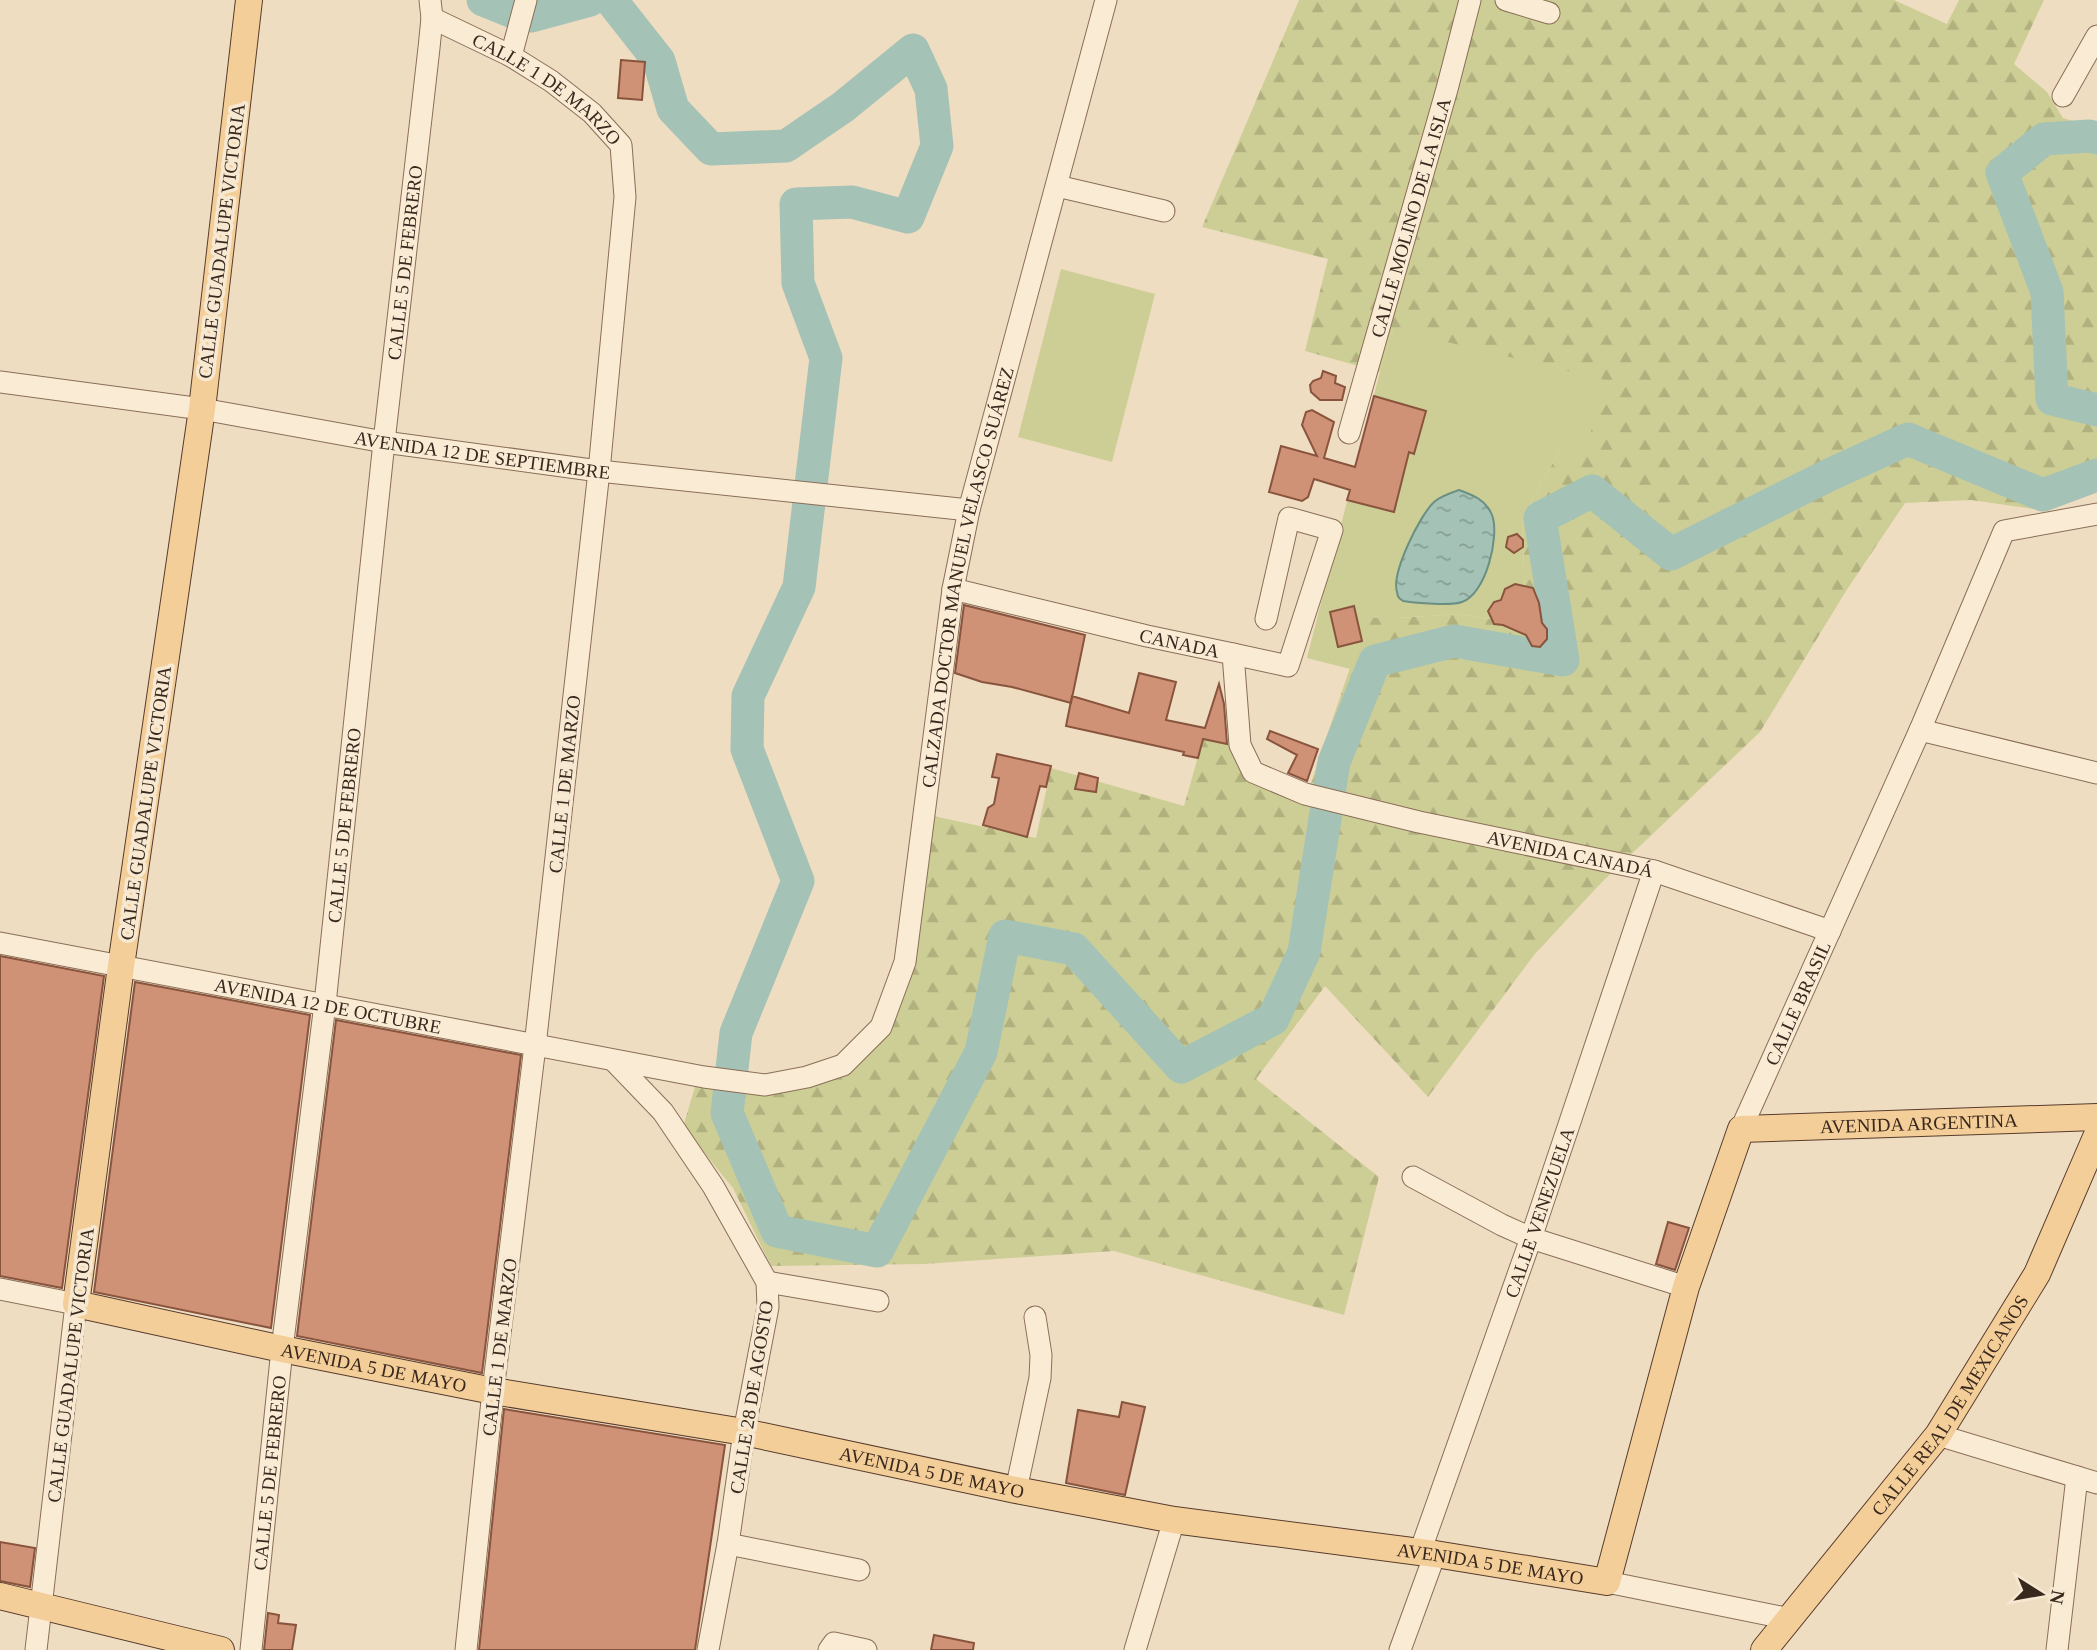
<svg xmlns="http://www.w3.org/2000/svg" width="2097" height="1650" font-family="'Times New Roman',serif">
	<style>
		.forest { fill: url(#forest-firs) }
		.garden { fill: #cdce95 }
		.water { fill: url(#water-ripples); stroke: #6b9083; stroke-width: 2 }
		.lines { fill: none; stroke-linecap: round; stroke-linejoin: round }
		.river { stroke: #a4c2b6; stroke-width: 33 }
		.building { fill: #cf9276; stroke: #89543d; stroke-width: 2 }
		.minor-casing { stroke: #8a6e58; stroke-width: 23 }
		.major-casing { stroke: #573c2d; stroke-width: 28 }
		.minor { stroke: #faebd5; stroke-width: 21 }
		.major { stroke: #f4ce98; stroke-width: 26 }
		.labels { text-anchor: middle; stroke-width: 7; stroke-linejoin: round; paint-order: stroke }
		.street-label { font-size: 19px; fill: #39281d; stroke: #f6e8d1 }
	</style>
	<defs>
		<pattern id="forest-firs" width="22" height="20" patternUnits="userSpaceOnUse" patternTransform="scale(1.75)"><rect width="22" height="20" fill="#cdce95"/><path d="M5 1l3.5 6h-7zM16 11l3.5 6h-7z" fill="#b1b180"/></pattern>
		<pattern id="water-ripples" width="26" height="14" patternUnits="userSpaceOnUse" patternTransform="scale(1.75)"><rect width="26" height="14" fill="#a4c2b6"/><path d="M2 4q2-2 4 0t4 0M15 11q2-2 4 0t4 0" fill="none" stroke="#879e93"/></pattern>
	</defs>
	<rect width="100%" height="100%" fill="#efddc1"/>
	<!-- forest -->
	<path class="forest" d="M 1299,0 L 1894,0 L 1947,24 L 1959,0 L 2044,0 L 2014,64 L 2047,92 L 2063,118 L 2097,129 L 2097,485 L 2041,510 L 1971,500 L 1905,503 L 1846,591 L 1760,732 L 1601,883 L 1534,955 L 1428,1097 L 1325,986 L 1256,1079 L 1379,1177 L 1344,1315 L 1114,1251 L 924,1264 L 771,1266 L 733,1188 L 683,1127 L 697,1080 L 808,1083 L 884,1030 L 924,814 L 1036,838 L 1051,768 L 1184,806 L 1203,739 L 1234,745 L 1304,803 L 1355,653 L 1354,618 L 1397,618 L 1458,614 L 1526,625 L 1522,518 L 1560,450 L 1393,329 L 1380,372 L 1305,351 L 1328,259 L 1202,227 Z"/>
	<!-- garden -->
	<path class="garden" d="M 1061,269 L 1155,294 L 1112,462 L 1018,437 Z
		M 1393,329 L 1605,380 L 1586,450 L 1560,450 L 1522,518 L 1526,625 L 1458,614 L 1397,618 L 1354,618 L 1355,653 L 1350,669 L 1307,658 L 1380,372 Z"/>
	<!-- water -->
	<path class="water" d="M 1459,490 C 1473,495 1486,500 1492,515 C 1500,536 1486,594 1462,602 C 1451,606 1416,603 1403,601 C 1399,598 1398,598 1397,592 C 1391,573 1420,515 1434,502 C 1441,496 1450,493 1459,490 Z"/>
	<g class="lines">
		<!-- river -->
		<path class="river" d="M 483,0 L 521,15 L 531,16 L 590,0
			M 611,0 L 659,61 L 673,109 L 711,149 L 786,146 L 843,107 L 913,50 L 931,89 L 937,146 L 908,217 L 852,202 L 796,204 L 798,283 L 826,358 L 799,587 L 748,696 L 747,749 L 798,881 L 736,1033 L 727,1113 L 777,1231 L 877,1251 L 981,1052 L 1005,936 L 1074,949 L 1181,1067 L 1273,1019 L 1304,952 L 1334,762 L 1375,661 L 1454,641 L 1563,660 L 1540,518 L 1592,491 L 1671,554 L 1829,475 L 1908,439 L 2043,495 L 2097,475
			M 2097,138 L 2089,136 L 2044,139 L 2002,173 L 2047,292 L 2052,399 L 2097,410"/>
	</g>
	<!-- building -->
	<path class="building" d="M 621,60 L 645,62 L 642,100 L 618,98 Z
		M 1323,371 L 1336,376 L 1335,383 L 1345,387 L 1342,400 L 1320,400 L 1311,392 L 1310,385 L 1313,381 L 1321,378 Z
		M 1374,396 L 1426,411 L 1414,454 L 1409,452 L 1394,512 L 1347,500 L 1350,490 L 1314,479 L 1308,497 L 1302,501 L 1269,492 L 1281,446 L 1317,456 L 1302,425 L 1306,412 L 1312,410 L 1334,422 L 1324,458 L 1355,467 Z
		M 1517,534 L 1523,540 L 1523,547 L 1514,553 L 1506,547 L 1508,537 Z
		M 1515,584 L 1533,588 L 1539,603 L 1542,623 L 1547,629 L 1547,639 L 1540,647 L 1532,646 L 1526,635 L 1503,625 L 1494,624 L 1488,611 L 1494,602 L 1501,600 L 1505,589 Z
		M 964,605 L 1085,635 L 1071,703 L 1012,687 L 982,682 L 955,673 Z
		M 1354,606 L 1362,641 L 1338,647 L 1330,612 Z
		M 1139,673 L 1176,682 L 1166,720 L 1205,728 L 1219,684 L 1224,704 L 1227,744 L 1203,739 L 1198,758 L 1183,755 L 1184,752 L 1066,726 L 1072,696 L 1129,713 Z
		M 1270,731 L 1318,749 L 1307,781 L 1288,773 L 1297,755 L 1267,739 Z
		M 997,754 L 1051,766 L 1046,787 L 1040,786 L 1027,837 L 983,825 L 988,808 L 994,804 L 999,778 L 992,777 Z
		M 1079,773 L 1098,778 L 1096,792 L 1075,789 Z
		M 0,956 L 104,976 L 62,1288 L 0,1276 Z
		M 135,982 L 310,1015 L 271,1328 L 94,1292 Z
		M 336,1020 L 521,1055 L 482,1373 L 297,1336 Z
		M 1668,1222 L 1689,1228 L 1675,1270 L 1656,1264 Z
		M 1122,1402 L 1145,1407 L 1125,1495 L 1066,1483 L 1078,1410 L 1119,1417 Z
		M 504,1409 L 725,1445 L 695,1650 L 479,1650 Z
		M 0,1542 L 35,1548 L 30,1587 L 0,1581 Z
		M 268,1613 L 279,1615 L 278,1623 L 296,1625 L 292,1650 L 264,1650 Z
		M 934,1635 L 974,1643 L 973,1650 L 931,1650 Z"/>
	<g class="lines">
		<defs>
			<g id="minor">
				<path d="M 1506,0 L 1549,13"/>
				<path id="s1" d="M 432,18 L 511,56 L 551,81 L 592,113 L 621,145 L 625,197 L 599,471 L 535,1046 L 493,1391 L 466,1650"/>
				<path d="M 511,56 L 526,0"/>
				<path d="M 2063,96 L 2097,36"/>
				<path d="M 1057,186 L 1164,211"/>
				<path id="s2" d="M 0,382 L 202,409 L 384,442 L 599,471 L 969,510"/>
				<path id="s3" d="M 1349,433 L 1447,89 L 1470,0"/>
				<path id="s4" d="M 953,589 L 1147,636 L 1233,654 L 1240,745 L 1253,772 L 1305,794 L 1350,805 L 1419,822 L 1654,871 L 1830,931"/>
				<path d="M 1233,654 L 1288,666 L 1332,530 L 1289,518 L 1266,619"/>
				<path d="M 1920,730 L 2097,773"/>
				<path id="s5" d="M 0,943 L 704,1077 L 765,1085 L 807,1077 L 843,1065 L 881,1027 L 905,962 L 953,589 L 969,510 L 1106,0"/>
				<path d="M 614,1061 L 663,1112 L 713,1186 L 767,1282 L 768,1307 L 744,1432 L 728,1544 L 708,1650"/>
				<path id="s6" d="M 1741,1129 L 1920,730 L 2004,531 L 2097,514"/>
				<path d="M 1413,1177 L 1502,1225 L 1531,1238 L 1686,1287"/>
				<path d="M 767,1282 L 878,1301"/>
				<path d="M 0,1289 L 76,1304 L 36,1650"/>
				<path d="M 1938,1435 L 2097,1483"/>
				<path d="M 1016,1490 L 1040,1378 L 1041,1355 L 1035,1317"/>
				<path d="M 728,1544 L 859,1570"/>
				<path id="s7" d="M 1420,1552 L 1531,1238 L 1654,871"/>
				<path d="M 1607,1582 L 1790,1619"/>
				<path id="s8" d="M 251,1650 L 282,1349 L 325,1004 L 384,442 L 429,48 L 432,18 L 430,0"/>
				<path d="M 829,1650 L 834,1643 L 866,1650"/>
				<path d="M 1135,1650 L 1174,1520"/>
				<path d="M 1400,1650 L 1435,1554"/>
				<path d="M 2057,1650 L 2077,1477"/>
			</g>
			<g id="major">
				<path id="s9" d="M 249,0 L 202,409 L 121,966 L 76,1304 L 282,1349 L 493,1391 L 744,1432 L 1016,1490 L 1174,1520 L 1435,1554 L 1607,1582 L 1686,1287 L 1741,1129 L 2097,1117"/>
				<path d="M 0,1596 L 221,1650"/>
				<path id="s10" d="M 1764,1650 L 1938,1435 L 2037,1274 L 2097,1135"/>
			</g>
		</defs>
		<!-- minor casing -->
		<use href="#minor" class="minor-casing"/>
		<!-- major casing -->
		<use href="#major" class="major-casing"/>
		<!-- minor -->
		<use href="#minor" class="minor"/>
		<!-- major -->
		<use href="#major" class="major"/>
	</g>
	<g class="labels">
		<!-- street labels -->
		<g class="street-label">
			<text dy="7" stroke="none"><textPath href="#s1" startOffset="136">CALLE 1 DE MARZO</textPath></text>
			<text dy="7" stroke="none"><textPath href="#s3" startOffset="224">CALLE MOLINO DE LA ISLA</textPath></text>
			<text transform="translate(221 241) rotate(-83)" y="7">CALLE GUADALUPE VICTORIA</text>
			<text dy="7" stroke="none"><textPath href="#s8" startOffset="1396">CALLE 5 DE FEBRERO</textPath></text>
			<text dy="7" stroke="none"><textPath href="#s2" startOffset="488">AVENIDA 12 DE SEPTIEMBRE</textPath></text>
			<text dy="7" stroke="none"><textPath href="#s5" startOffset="1372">CALZADA DOCTOR MANUEL VELASCO SUÁREZ</textPath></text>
			<text dy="7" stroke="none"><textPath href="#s4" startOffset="233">CANADA</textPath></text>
			<text transform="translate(564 784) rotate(-84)" y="7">CALLE 1 DE MARZO</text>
			<text transform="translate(145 803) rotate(-82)" y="7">CALLE GUADALUPE VICTORIA</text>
			<text dy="7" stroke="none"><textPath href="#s8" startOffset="830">CALLE 5 DE FEBRERO</textPath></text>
			<text dy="7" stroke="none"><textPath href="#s4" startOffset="737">AVENIDA CANADÁ</textPath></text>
			<text dy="7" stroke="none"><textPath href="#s6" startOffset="138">CALLE BRASIL</textPath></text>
			<text dy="7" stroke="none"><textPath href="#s5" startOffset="334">AVENIDA 12 DE OCTUBRE</textPath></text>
			<text dy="7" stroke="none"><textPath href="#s9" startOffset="3523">AVENIDA ARGENTINA</textPath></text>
			<text dy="7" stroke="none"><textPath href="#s7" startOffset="360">CALLE VENEZUELA</textPath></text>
			<text transform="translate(499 1347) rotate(-83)" y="7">CALLE 1 DE MARZO</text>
			<text transform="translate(70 1365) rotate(-83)" y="7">CALLE GUADALUPE VICTORIA</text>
			<text dy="7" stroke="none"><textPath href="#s9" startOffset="1620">AVENIDA 5 DE MAYO</textPath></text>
			<text transform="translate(751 1397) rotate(-81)" y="7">CALLE 28 DE AGOSTO</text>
			<text dy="7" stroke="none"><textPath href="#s10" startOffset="308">CALLE REAL DE MEXICANOS</textPath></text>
			<text dy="7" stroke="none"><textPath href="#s9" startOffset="2188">AVENIDA 5 DE MAYO</textPath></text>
			<text dy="7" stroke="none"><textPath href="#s8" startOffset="178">CALLE 5 DE FEBRERO</textPath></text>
			<text dy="7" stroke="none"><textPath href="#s9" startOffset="2754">AVENIDA 5 DE MAYO</textPath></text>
		</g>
	</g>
	<!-- north arrow -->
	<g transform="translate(2041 1594) rotate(101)" stroke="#f6e8d1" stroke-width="5" paint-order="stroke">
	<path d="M0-5L12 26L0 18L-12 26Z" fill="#39281d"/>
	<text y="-10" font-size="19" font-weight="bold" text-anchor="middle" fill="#39281d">N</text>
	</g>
</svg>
